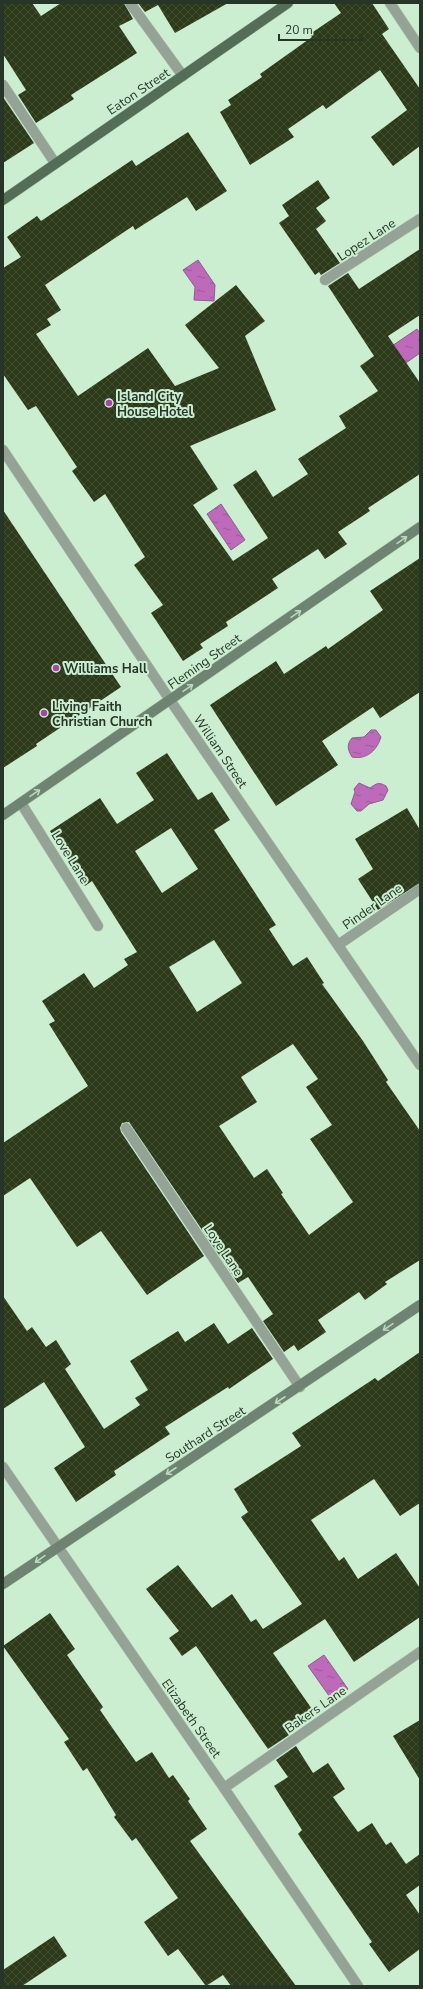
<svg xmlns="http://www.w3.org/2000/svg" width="423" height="1989" font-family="'Nunito Sans',sans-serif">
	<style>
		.water { fill: url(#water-ripples); stroke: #915a8f }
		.building { fill: url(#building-cross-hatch); fill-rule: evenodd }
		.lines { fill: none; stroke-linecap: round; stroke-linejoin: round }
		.lane-casing { stroke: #aac9af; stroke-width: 11 }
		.street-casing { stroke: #aac9af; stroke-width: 11 }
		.secondary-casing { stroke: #aac9af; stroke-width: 11 }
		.primary-casing { stroke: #aac9af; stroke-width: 11 }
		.lane { stroke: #94a396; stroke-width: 10 }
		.street { stroke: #94a396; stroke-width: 10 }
		.secondary { stroke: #6e8371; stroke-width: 10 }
		.primary { stroke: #536d57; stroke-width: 10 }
		.oneway { stroke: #b8d9bd }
		.poi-dot { fill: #a943a7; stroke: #cbeed0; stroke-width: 1.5 }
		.labels { text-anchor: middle; stroke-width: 4; stroke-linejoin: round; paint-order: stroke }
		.street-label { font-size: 13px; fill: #273529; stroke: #cbeed0 }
		.poi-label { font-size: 13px; font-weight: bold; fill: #273529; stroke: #cbeed0; text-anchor: start }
	</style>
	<defs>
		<pattern id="water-ripples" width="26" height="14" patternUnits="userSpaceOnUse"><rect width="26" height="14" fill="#be6abb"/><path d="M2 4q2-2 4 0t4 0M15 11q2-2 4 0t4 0" fill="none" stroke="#9a5898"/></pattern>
		<pattern id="building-cross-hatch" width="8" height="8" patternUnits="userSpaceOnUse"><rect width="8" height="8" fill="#2c3a1a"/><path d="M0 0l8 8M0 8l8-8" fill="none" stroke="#424e33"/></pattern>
	</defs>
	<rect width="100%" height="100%" fill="#cbeed0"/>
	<!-- water -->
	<path class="water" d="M 198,260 L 215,285 L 214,301 L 194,300 L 195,287 L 183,270 Z
		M 417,329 L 420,333 L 420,353 L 396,370 L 383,352 Z
		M 221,504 L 245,540 L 231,550 L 207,514 Z
		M 371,730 L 376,730 L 381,737 C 377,750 367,760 352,757 C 348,750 346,745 352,738 L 364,737 Z
		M 359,783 L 370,788 C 377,783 379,782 386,786 L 388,790 L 383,800 L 369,804 L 361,811 L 357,811 L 351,804 L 355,792 L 354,789 Z
		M 324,1655 L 348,1689 L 332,1700 L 308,1666 Z"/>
	<!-- building -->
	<path class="building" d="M 3,3 L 32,3 L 41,16 L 61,3 L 124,3 L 133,19 L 119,26 L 137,53 L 71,95 L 74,99 L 36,123 L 18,95 L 26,90 L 3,54 Z
		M 138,3 L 228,3 L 175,33 L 158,5 L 145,12 Z
		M 334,3 L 372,3 L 389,29 L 382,34 L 420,89 L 420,146 L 393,166 L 371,137 L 407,110 L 380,70 L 326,109 L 323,105 L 288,129 L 294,137 L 250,165 L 220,112 L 231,105 L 228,100 L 262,77 L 260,74 L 312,37 L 310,34 L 341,13 Z
		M 3,97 L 34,143 L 3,163 Z
		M 188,132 L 227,191 L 196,211 L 187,197 L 135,230 L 133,226 L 45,285 L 61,310 L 47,319 L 51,325 L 36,334 L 78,396 L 148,348 L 175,386 L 219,368 L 185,325 L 236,285 L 265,321 L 245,336 L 276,410 L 190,446 L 218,489 L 193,505 L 233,561 L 268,538 L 233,485 L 256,470 L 273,497 L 308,474 L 298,459 L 346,428 L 339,416 L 378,391 L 360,366 L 374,356 L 328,286 L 348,273 L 359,289 L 420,249 L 420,315 L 388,336 L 420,383 L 420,474 L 368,508 L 370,511 L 338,532 L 347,544 L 325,559 L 318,549 L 272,579 L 278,588 L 226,622 L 228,626 L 200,644 L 203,648 L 183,661 L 151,613 L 163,605 L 134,565 L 145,557 L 105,494 L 94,502 L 72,471 L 77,467 L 36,406 L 28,410 L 3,374 L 3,268 L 21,257 L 7,237 L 37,216 L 41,221 L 132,160 L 136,166 Z
		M 318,180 L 330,198 L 316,208 L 326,221 L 316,229 L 340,263 L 321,275 L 319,272 L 315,275 L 279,223 L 289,216 L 282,205 Z
		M 3,510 L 121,687 L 36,744 L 37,746 L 3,768 Z
		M 420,558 L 420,692 L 380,718 L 373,707 L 322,741 L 338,765 L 276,806 L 210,705 L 276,661 L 284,674 L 326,646 L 328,649 L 383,610 L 370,591 Z
		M 167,753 L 198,800 L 212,792 L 230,820 L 214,830 L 276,925 L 269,929 L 293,966 L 307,957 L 324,983 L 322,984 L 363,1041 L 388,1080 L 386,1082 L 420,1131 L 420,1260 L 385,1282 L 387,1284 L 365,1300 L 359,1292 L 318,1320 L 326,1332 L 298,1351 L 294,1345 L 284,1352 L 263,1321 L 273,1314 L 248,1277 L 238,1283 L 129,1122 L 122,1123 L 120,1128 L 121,1132 L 204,1256 L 147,1295 L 101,1231 L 77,1247 L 30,1178 L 3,1196 L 3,1143 L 88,1086 L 49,1024 L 55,1021 L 42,1001 L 84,973 L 94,988 L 128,965 L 124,959 L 137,952 L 92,881 L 85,886 L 50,831 L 100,798 L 117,824 L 154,800 L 136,773 ZM 171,828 L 198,869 L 162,893 L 135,851 ZM 214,940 L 242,983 L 197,1012 L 169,967 ZM 293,1044 L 318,1079 L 306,1087 L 332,1125 L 310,1139 L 353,1202 L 309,1235 L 281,1194 L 283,1193 L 267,1169 L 254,1178 L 219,1126 L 257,1102 L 241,1077 Z
		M 407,808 L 420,830 L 420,883 L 378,910 L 358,879 L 373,869 L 355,839 Z
		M 3,1296 L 27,1331 L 32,1327 L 46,1347 L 56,1340 L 71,1364 L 65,1369 L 104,1429 L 140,1405 L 135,1398 L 148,1390 L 130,1361 L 178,1331 L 185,1342 L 214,1323 L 228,1344 L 252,1328 L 273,1359 L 229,1389 L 228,1387 L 165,1427 L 170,1434 L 114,1471 L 116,1475 L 76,1502 L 54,1468 L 85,1447 L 44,1382 L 3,1409 Z
		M 420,1352 L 420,1503 L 400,1516 L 374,1479 L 311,1520 L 339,1561 L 344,1557 L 358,1579 L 396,1553 L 420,1588 L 420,1617 L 354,1662 L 325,1619 L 273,1653 L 314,1712 L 287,1731 L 289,1735 L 268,1749 L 196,1646 L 182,1656 L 169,1638 L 179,1631 L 146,1589 L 178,1565 L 212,1608 L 232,1594 L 251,1622 L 256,1619 L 263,1629 L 302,1604 L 241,1517 L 248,1512 L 234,1489 L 301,1446 L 292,1433 L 375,1378 L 378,1381 Z
		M 50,1613 L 75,1649 L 67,1655 L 103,1707 L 100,1710 L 136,1762 L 152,1752 L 169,1778 L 173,1775 L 190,1799 L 188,1801 L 207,1829 L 190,1841 L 296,1986 L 231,1986 L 223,1975 L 206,1986 L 178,1949 L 168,1956 L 144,1922 L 178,1898 L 136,1838 L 132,1841 L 114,1817 L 116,1815 L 87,1768 L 83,1771 L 64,1742 L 69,1739 L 3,1646 Z
		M 420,1720 L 420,1780 L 393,1736 Z
		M 296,1746 L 313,1773 L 328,1763 L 345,1789 L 333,1797 L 358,1832 L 372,1823 L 386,1845 L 391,1842 L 406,1864 L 420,1854 L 420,1885 L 406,1895 L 420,1915 L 420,1949 L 389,1972 L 369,1944 L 372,1942 L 298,1834 L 302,1830 L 274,1786 L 288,1777 L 276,1760 Z
		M 54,1936 L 67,1956 L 22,1986 L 3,1986 L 3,1970 Z"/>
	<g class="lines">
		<defs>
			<path id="lane" d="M 130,3 L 183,76
				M 3,85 L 55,163
				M 325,280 L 420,219
				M 21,803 L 98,926
				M 338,945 L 420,889
				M 126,1128 L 300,1387
				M 224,1788 L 420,1652"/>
			<path id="street" d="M 390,3 L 420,48
				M 3,450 L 170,700 L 420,1065
				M 3,1467 L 224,1788 L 358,1986"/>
			<path id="secondary" d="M 3,815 L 420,527
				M 3,1584 L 420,1305"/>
			<path id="primary" d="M 3,200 L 288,3"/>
		</defs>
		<!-- lane casing -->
		<use href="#lane" class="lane-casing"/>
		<!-- street casing -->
		<use href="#street" class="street-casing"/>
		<!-- secondary casing -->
		<use href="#secondary" class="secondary-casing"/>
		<!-- primary casing -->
		<use href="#primary" class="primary-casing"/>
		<!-- lane -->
		<use href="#lane" class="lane"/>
		<!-- street -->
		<use href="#street" class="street"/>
		<!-- secondary -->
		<use href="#secondary" class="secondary"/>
		<!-- primary -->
		<use href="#primary" class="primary"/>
	</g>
	<!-- one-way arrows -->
	<defs><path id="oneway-shaft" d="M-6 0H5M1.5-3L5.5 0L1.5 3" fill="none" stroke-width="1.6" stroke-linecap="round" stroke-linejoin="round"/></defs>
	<g class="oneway">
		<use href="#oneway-shaft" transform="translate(402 540) rotate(-35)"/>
		<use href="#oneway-shaft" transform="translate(296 614) rotate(-35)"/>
		<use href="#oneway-shaft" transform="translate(188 688) rotate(-35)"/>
		<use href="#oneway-shaft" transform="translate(35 793) rotate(-34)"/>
		<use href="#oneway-shaft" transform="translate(388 1327) rotate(146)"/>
		<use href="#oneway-shaft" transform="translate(280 1400) rotate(147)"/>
		<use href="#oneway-shaft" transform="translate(171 1471) rotate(147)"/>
		<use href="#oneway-shaft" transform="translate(40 1559) rotate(145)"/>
	</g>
	<!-- markers -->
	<g class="poi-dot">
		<circle cx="109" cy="403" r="4"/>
		<circle cx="56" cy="668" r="4"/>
		<circle cx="44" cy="713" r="4"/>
	</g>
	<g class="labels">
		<!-- street labels -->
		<g class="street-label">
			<text transform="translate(138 91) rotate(-34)" y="5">Eaton Street</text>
			<text transform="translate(366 239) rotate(-33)" y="5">Lopez Lane</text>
			<text transform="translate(204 661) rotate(-35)" y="5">Fleming Street</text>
			<text transform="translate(221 751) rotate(56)" y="5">William Street</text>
			<text transform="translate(71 857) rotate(58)" y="5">Love Lane</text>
			<text transform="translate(372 906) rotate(-35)" y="5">Pinder Lane</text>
			<text transform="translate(224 1250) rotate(56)" y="5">Love Lane</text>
			<text transform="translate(205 1434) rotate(-33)" y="5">Southard Street</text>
			<text transform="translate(315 1709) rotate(-35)" y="5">Bakers Lane</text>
			<text transform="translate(192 1718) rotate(55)" y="5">Elizabeth Street</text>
		</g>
		<!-- poi labels -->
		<g class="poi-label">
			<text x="117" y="401">Island City<tspan x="117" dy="15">House Hotel</tspan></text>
			<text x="64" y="673">Williams Hall</text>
			<text x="52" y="711">Living Faith<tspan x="52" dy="15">Christian Church</tspan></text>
		</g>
	</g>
	<!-- border -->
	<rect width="423" height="1989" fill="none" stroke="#273529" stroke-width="8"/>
	<!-- scale -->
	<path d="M279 34v6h83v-6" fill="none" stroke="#273529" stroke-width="2"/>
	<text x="285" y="34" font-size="12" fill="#273529" stroke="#cbeed0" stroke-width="3" paint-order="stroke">20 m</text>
</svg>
